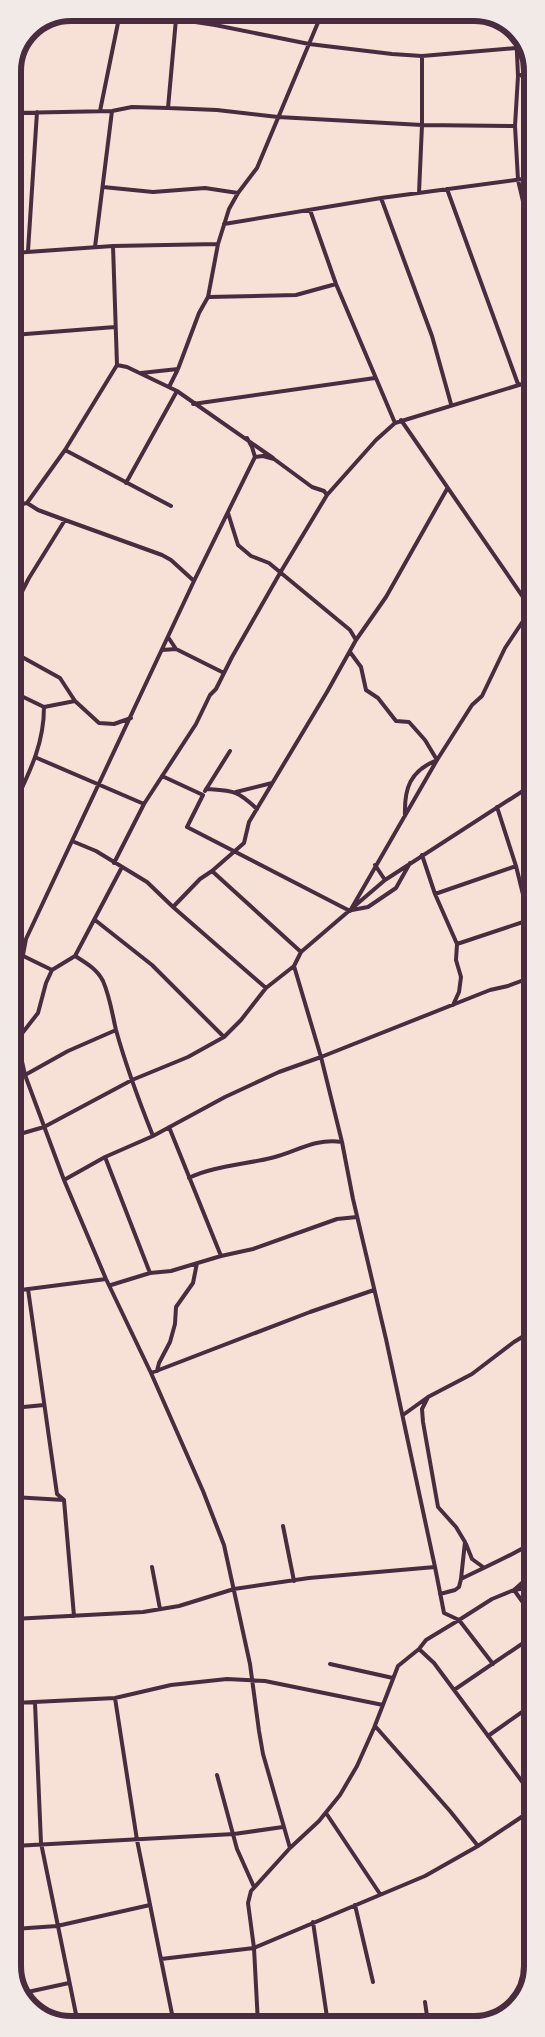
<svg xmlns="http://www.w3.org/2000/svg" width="545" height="2037" font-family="'Source Sans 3',sans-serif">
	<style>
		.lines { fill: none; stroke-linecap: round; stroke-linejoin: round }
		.minor { stroke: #4a2c40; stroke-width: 4 }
		.rim { fill: none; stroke: #4a2c40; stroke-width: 6 }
	</style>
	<rect width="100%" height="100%" fill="#f7e1d7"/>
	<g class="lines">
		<!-- minor -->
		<path class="minor" d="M 136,13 L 215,25 L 309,44 L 392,54 L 422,56 L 516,48
			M 516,32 L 518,76 L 515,126 L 518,180 L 531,235
			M 518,76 L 531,72
			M 168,108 L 176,19 L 174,13
			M 100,111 L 120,13
			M 13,113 L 112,111 L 132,107 L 168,108 L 217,110 L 278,117 L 422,125 L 515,126
			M 103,187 L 153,192 L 205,188 L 238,193
			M 447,189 L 518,384
			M 419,193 L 422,125 L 422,56
			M 381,198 L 432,336 L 451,404
			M 310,210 L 336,284 L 395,423
			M 224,224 L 381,198 L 531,178
			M 95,247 L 112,111
			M 28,251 L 37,112
			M 13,253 L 113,246 L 218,244
			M 208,297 L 296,295 L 336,284
			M 13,335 L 115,327
			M 117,365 L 127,367 L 177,391 L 273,458
			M 141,373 L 178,369
			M 169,387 L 178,369 L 199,313 L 208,297 L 218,244 L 229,209 L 238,193 L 257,168 L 322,13
			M 193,404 L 375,378
			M 401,420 L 532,610
			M 65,450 L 171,506
			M 126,483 L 177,391
			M 327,495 L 376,440 L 395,423 L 532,381
			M 27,503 L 38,510 L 65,520 L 162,555 L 171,560 L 194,581
			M 13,506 L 27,503 L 65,450 L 117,365 L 113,246
			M 228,513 L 238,545 L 251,556 L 269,563 L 350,630 L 356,640
			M 13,609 L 29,578 L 65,520
			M 168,637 L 176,649 L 224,673
			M 162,650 L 176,649
			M 13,652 L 60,678 L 75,701 L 99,723 L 114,724 L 131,718
			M 350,652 L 361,667 L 366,690 L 378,698 L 396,721 L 409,722 L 425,740 L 437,760 C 410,771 404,788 405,816
			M 13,692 L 44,707 C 44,745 29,773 13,807
			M 44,707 L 75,701
			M 37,758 L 144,804
			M 162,776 L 203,795 L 187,827 L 350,911 L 437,760 L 472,705 L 482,696 L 505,648 L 531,609
			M 206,789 C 234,791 237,790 257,809
			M 205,791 L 230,751
			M 236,792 L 272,783
			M 497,807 L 516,866 L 532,931
			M 72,841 L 96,851 L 147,882 L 173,907 L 200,879 L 212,871 L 244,843 L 249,822 L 327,692 L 356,640 L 386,597 L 447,489
			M 422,855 L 435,894 L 457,944 L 456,960 L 461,977 L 459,992 L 453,1005
			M 114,863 L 144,804 L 196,724 L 210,695 L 216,689 L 232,657 L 280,573 L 327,495 L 324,491 L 312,487 L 274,459 L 263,456 L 255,457
			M 375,865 L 385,880
			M 212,871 L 301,952
			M 435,894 L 516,866
			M 173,907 L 266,988
			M 352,910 L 368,907 L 396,888 L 410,863
			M 95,920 L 152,965 L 224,1037
			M 457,944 L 529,920
			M 13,951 L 52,970
			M 23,955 L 26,939 L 194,581 L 255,457 L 252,447 L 247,438
			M 75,956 C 86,963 97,969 103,981 C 110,997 112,1013 116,1030 C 126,1066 139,1101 153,1136
			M 294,966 L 321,1057 L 342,1142 L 353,1199 L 386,1339 L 435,1567
			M 17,1039 L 25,1075 L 64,1180 L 106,1279 L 151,1373 L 203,1491 L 224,1545 L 250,1664 L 259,1731 L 263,1754 L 290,1848
			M 13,1045 L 38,1013 L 46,983 L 52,970 L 75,956 L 122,867
			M 13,1072 L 25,1075 L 68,1051 L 116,1030
			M 169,1127 L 221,1256
			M 13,1136 L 44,1127 L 132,1080 L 188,1057 L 224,1037 L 241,1020 L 266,988 L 294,966 L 301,952 L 385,880 L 532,785
			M 105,1157 L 150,1273
			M 189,1178 C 209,1167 247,1164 271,1158 C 297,1152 313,1138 342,1142
			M 64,1180 L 105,1157 L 153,1136 L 225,1097 L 279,1072 L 321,1057 L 490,990 L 508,986 L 532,977
			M 111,1285 L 150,1273 L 171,1271 L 221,1256 L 253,1249 L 337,1219 L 357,1217
			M 28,1289 L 57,1494 L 64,1500 L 74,1616
			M 13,1291 L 106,1279
			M 157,1371 L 159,1363 L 170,1342 L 175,1324 L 176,1307 L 193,1283 L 197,1263
			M 151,1373 L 310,1312 L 374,1290
			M 428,1397 L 422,1409 L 423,1422 L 438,1507 L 456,1527 L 465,1542 L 461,1579 L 459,1587 L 455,1590 L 440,1594
			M 13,1408 L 44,1405
			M 403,1415 L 428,1397 L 472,1374 L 514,1342 L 532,1331
			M 13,1497 L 64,1500
			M 283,1526 L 294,1581
			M 466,1544 L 472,1559 L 483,1567
			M 152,1567 L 160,1609
			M 461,1579 C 485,1567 509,1557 532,1543
			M 532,1587 L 514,1590 L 532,1615
			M 13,1619 L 143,1612 L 179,1606 L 234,1589 L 309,1578 L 435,1567 L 444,1613 L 459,1620 L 492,1599 L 514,1590 L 532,1574
			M 419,1649 L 434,1663 L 532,1795
			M 330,1664 L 393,1678
			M 454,1690 L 532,1637
			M 115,1698 L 137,1840 L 174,2024
			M 14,1703 L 115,1698 L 171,1685 L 227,1679 L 265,1681 L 383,1705
			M 35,1703 L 41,1843 L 78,2024
			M 375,1726 L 450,1811 L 478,1846
			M 488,1736 L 532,1705
			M 217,1775 L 237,1849 L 254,1887
			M 326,1813 L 380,1894
			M 14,1846 L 234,1834 L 283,1827
			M 355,1905 L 373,1982
			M 313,1922 L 328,2024
			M 14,1929 L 57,1926 L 150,1905
			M 161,1959 L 254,1948 L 425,1876 L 478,1846 L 532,1810
			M 23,1993 L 69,1983
			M 425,2002 L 428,2023
			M 258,2024 L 254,1948 L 248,1903 L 251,1891 L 290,1848 L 319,1821 L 340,1795 L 357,1766 L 374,1728 L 398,1666 L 419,1649 L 426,1640 L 459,1620 L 493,1664"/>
	</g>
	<!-- crop -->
	<path d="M0 0H545V2037H0ZM71 21H474A50 50 0 0 1 524 71V1966A50 50 0 0 1 474 2016H71A50 50 0 0 1 21 1966V71A50 50 0 0 1 71 21Z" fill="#f1eae7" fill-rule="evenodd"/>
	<path class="rim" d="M71 21H474A50 50 0 0 1 524 71V1966A50 50 0 0 1 474 2016H71A50 50 0 0 1 21 1966V71A50 50 0 0 1 71 21Z"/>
</svg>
